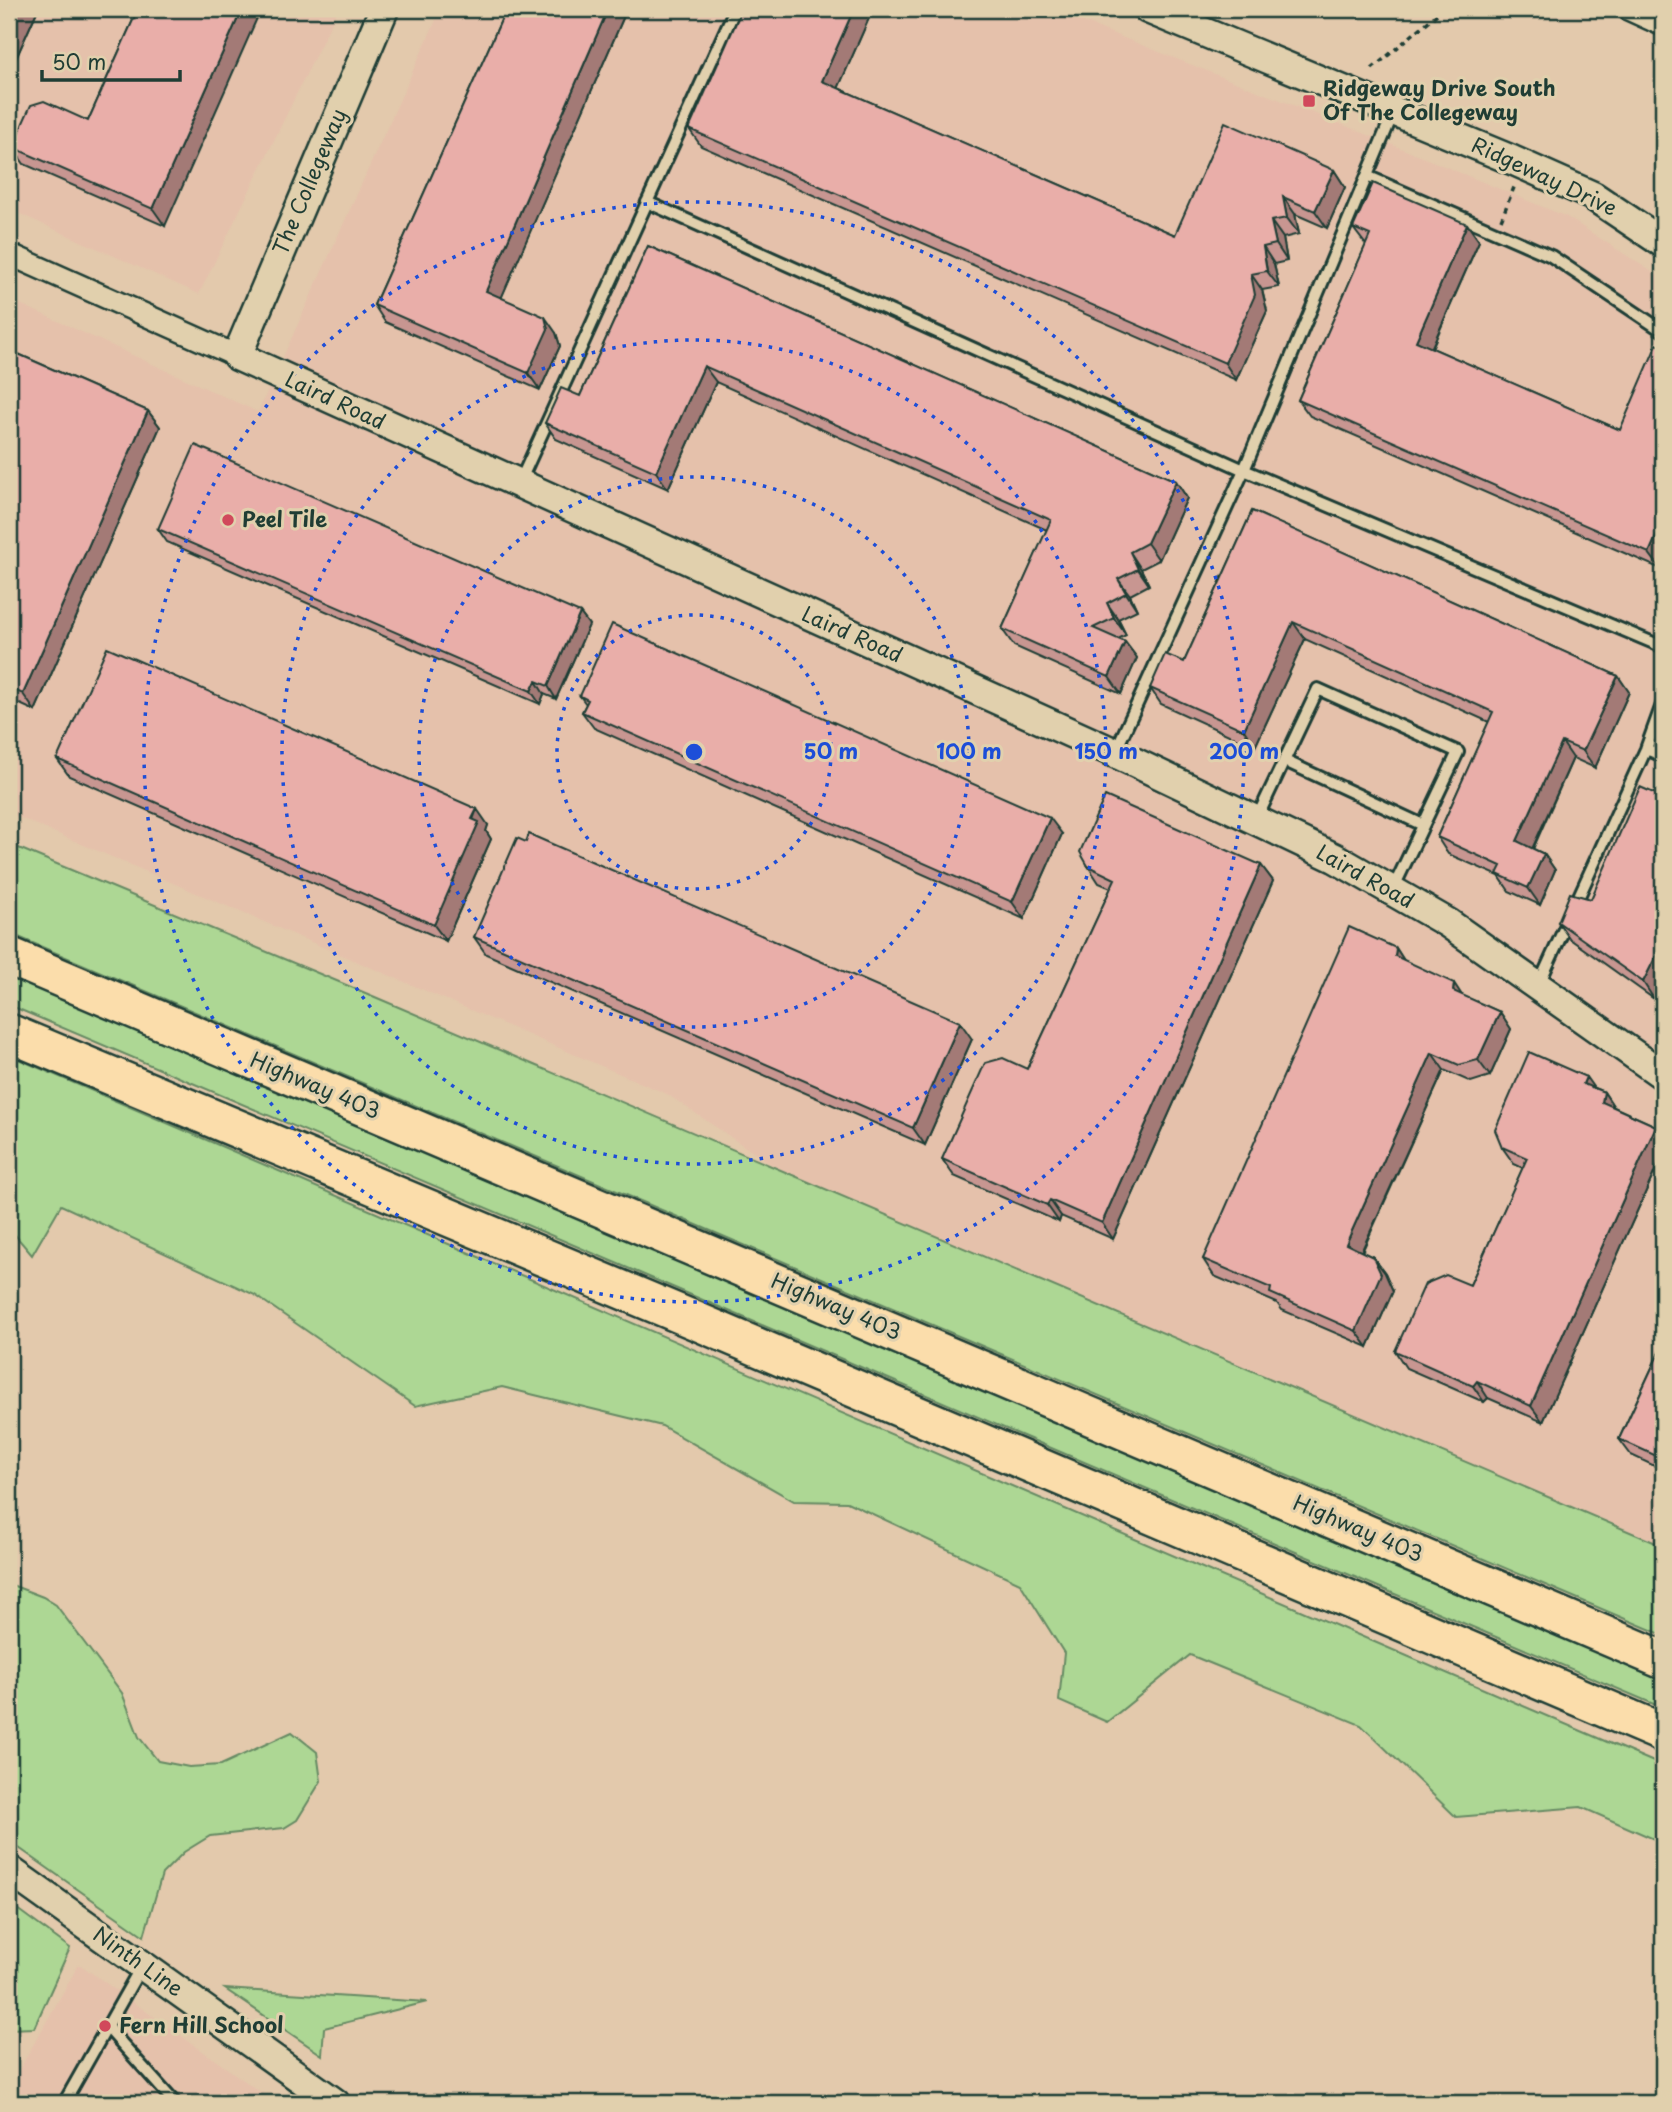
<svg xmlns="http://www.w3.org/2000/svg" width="1672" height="2112" font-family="'Playpen Sans',sans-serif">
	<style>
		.built { fill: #e5c1ab }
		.green { fill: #add794; stroke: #668a64; stroke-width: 2 }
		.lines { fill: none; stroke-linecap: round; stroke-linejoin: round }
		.lane-casing { stroke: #1f3d34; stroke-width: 16 }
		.street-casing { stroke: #1f3d34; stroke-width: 26 }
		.secondary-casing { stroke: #1f3d34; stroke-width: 33 }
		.highway-casing { stroke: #1f3d34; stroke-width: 42 }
		.path { stroke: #1f3d34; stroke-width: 3.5; stroke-dasharray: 5 5; stroke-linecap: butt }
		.lane { stroke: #e1d0ad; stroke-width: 10 }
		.street { stroke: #e1d0ad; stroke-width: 21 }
		.secondary { stroke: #e1d0ad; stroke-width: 28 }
		.highway { stroke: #fbddab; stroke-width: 37 }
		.wall { fill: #c89691; stroke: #1f3d34; stroke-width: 2 }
		.shaded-wall { fill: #a37a76; stroke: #1f3d34; stroke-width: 2 }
		.building { fill: #e9aea9; stroke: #1f3d34; stroke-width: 2 }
		.ring { fill: none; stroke: #1d4ed8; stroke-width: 3.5; stroke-dasharray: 3.5 7 }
		.poi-dot { fill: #d1495b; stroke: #e1d0ad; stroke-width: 2.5 }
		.labels { text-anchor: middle; stroke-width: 6; stroke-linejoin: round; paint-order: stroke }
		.poi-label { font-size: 21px; font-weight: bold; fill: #1f3d34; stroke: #e1d0ad; text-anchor: start }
		.street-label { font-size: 21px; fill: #1f3d34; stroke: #e1d0ad }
		.centre { fill: #1d4ed8; stroke: #e1d0ad; stroke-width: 3.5 }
		.ring-label { font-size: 21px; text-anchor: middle; font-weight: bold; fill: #1d4ed8; stroke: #e1d0ad; stroke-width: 6; stroke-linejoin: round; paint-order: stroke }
	</style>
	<rect width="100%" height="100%" fill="#e3c9ac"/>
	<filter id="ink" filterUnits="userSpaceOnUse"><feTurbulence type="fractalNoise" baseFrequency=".0143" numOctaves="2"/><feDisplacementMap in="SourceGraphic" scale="14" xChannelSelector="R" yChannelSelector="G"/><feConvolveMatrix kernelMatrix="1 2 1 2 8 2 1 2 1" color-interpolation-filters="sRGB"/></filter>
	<g filter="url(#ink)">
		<!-- built -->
		<path class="built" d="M 9,9 L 338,9 L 199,294 L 9,209 Z
			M 441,9 L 1051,9 L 1381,140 L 1567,217 L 1663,279 L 1663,1546 L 778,1169 L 667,1094 L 9,813 L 9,299 L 258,412 Z
			M 79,1964 L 276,2103 L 9,2103 L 9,2088 Z"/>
		<!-- green -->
		<path class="green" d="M 9,844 L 375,997 L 1663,1546 L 1663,1635 L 9,933 Z
			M 9,972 L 1663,1674 L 1663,1708 L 9,1005 Z
			M 9,1055 L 1663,1766 L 1663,1843 L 1581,1807 L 1456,1817 L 1361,1725 L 1190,1655 L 1107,1722 L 1059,1701 L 1064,1653 L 1020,1583 L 847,1502 L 794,1501 L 662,1426 L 502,1387 L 415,1406 L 255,1295 L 61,1205 L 32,1255 L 9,1228 Z
			M 9,1584 L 43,1597 L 56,1605 L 122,1693 L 139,1737 L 158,1761 L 189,1767 L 221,1765 L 292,1732 L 317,1752 L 321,1781 L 297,1820 L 284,1828 L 210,1836 L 184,1852 L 162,1874 L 144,1936 L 9,1841 Z
			M 9,1903 L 70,1948 L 34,2028 L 9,2029 Z
			M 225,1989 L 427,2002 L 324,2028 L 322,2055 Z"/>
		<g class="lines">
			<defs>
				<path id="lane" d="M 1367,176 L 1551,256 L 1663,331
					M 647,202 L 1244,470 L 1663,647
					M 519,484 L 735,9
					M 1646,749 L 1663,756
					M 1116,750 L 1244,470 L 1394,111
					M 1285,761 L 1423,825
					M 1257,818 L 1318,689 L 1458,752 L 1392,891
					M 1539,984 L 1646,749 L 1663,702
					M 107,2027 L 175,2103
					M 64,2103 L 141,1967"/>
				<path id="street" d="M 1628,9 L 1663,25
					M 9,254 L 237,356"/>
				<path id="secondary" d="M 384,9 L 237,356 L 1115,753 L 1335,858 L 1448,923 L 1663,1075
					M 1148,9 L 1512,160 L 1593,196 L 1663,243
					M 9,1870 L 335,2103"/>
				<path id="highway" d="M 9,956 L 1663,1660
					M 9,1033 L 701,1323 L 1663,1733"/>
			</defs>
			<!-- lane casing -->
			<use href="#lane" class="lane-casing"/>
			<!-- street casing -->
			<use href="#street" class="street-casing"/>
			<!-- secondary casing -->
			<use href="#secondary" class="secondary-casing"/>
			<!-- highway casing -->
			<use href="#highway" class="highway-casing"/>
			<!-- path -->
			<path class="path" d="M 1372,69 L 1443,9
				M 1501,220 L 1515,185"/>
			<!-- lane -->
			<use href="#lane" class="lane"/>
			<!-- street -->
			<use href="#street" class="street"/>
			<!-- secondary -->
			<use href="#secondary" class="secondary"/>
			<!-- highway -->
			<use href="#highway" class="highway"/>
		</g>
		<!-- wall -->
		<path class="wall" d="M 9,9 L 38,9 L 13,65 L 9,68 Z
			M 138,9 L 165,226 L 24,164 L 12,147 L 88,121 Z
			M 506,9 L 627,9 L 501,298 L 556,333 L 560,346 L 540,390 L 385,322 L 374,305 Z
			M 742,9 L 873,9 L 838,88 L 1175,235 L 1334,170 L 1345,187 L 1327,228 L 1295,214 L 1299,234 L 1283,238 L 1287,261 L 1274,264 L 1279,287 L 1262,290 L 1267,311 L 1236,380 L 701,146 L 689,129 Z
			M 1467,224 L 1479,241 L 1432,348 L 1620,430 L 1661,569 L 1310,416 L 1298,400 L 1366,245 L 1353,228 Z
			M 648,246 L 1176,481 L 1187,498 L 1159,560 L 1141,569 L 1149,585 L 1130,595 L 1137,610 L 1118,619 L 1126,635 L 1118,639 L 1125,642 L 1137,658 L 1121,694 L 1014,646 L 1002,629 L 1047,530 L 716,382 L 668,489 L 556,439 L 545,423 L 580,396 Z
			M 9,350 L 148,411 L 160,427 L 35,711 L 9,699 Z
			M 1252,511 L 1618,676 L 1629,692 L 1595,768 L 1573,758 L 1533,849 L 1544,854 L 1555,870 L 1540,905 L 1509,891 L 1499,876 L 1448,854 L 1437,837 L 1489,722 L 1305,639 L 1255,747 L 1161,704 L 1150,688 L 1184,662 Z
			M 158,529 L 580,613 L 589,625 L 556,699 L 544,694 L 540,704 L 167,542 Z
			M 580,696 L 1062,834 L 1024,919 L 594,728 L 582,712 L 586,704 Z
			M 57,759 L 488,825 L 486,831 L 491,839 L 446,941 L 69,776 Z
			M 1663,797 L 1663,981 L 1654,999 L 1570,939 L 1558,922 L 1591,899 Z
			M 1261,865 L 1273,881 L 1113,1239 L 1061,1216 L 1059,1222 L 954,1176 L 942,1159 L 1027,1069 L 1111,888 L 1099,883 L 1088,866 Z
			M 474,937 L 972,1039 L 925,1145 L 486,954 Z
			M 1396,948 L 1404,961 L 1463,996 L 1500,1012 L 1511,1029 L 1490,1076 L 1471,1082 L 1444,1070 L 1362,1252 L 1373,1257 L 1385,1273 L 1393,1291 L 1368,1347 L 1282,1310 L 1277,1303 L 1214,1276 L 1203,1259 Z
			M 1594,1088 L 1604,1092 L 1614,1107 L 1656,1126 L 1663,1135 L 1663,1153 L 1543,1422 L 1488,1398 L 1484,1402 L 1406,1368 L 1395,1351 L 1470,1285 L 1523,1168 L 1514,1164 L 1502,1147 Z
			M 1663,1344 L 1663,1470 L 1631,1455 L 1619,1439 Z"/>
		<!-- shaded-wall -->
		<path class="shaded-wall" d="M 19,9 L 38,9 L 13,65 L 9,60 L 9,31 Z
			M 242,9 L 261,9 L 165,226 L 153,209 Z
			M 608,9 L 627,9 L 497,308 L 486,291 Z
			M 854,9 L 873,9 L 834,98 L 822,81 Z
			M 1334,170 L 1345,187 L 1327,228 L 1315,211 Z
			M 1283,197 L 1295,214 L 1299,234 L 1287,218 Z
			M 1271,221 L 1283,238 L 1287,261 L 1276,244 Z
			M 1467,224 L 1479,241 L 1427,358 L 1416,341 Z
			M 1263,247 L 1274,264 L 1279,287 L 1267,271 Z
			M 1251,274 L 1262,290 L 1267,311 L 1236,380 L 1225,363 Z
			M 545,317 L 556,333 L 560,346 L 540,390 L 528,373 Z
			M 704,366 L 716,382 L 668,489 L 656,472 Z
			M 148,411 L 160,427 L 35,711 L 23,694 Z
			M 1176,481 L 1187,498 L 1159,560 L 1147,543 Z
			M 1663,521 L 1663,564 L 1661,569 L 1649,553 Z
			M 1130,552 L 1141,569 L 1149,585 L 1138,569 Z
			M 1118,579 L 1130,595 L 1137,610 L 1126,593 Z
			M 1107,603 L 1118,619 L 1126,635 L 1114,618 Z
			M 580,613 L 589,625 L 556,699 L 548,686 Z
			M 1293,622 L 1305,639 L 1255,747 L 1244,730 Z
			M 1125,642 L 1137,658 L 1121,694 L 1109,677 Z
			M 1618,676 L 1629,692 L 1595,768 L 1583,751 Z
			M 536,681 L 544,694 L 540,704 L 531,691 Z
			M 1562,742 L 1573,758 L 1528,858 L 1517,841 Z
			M 477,809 L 488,825 L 486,831 L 491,839 L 446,941 L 434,925 Z
			M 1050,818 L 1062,834 L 1024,919 L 1012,902 Z
			M 1544,854 L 1555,870 L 1540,905 L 1528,888 Z
			M 1261,865 L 1273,881 L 1113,1239 L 1102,1223 Z
			M 1663,942 L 1663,981 L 1654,999 L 1643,982 Z
			M 1396,948 L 1407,965 L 1395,956 Z
			M 1454,983 L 1465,1000 L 1453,991 Z
			M 1500,1012 L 1511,1029 L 1490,1076 L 1478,1060 Z
			M 960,1022 L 972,1039 L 925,1145 L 913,1128 Z
			M 1432,1053 L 1444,1070 L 1357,1261 L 1346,1244 Z
			M 1586,1077 L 1598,1094 L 1583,1084 Z
			M 1604,1092 L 1615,1109 L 1602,1102 Z
			M 1656,1126 L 1663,1135 L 1663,1153 L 1543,1422 L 1531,1406 Z
			M 1050,1200 L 1061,1216 L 1059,1222 L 1047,1205 Z
			M 1373,1257 L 1385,1273 L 1393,1291 L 1368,1347 L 1356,1331 Z
			M 1477,1381 L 1488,1398 L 1484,1402 L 1473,1386 Z"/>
		<!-- building -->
		<path class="building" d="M 9,9 L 19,9 L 9,31 Z
			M 138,9 L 242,9 L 153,209 L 12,147 L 31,105 L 44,101 L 88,121 Z
			M 506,9 L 608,9 L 486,291 L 545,317 L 548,329 L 528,373 L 374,305 Z
			M 742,9 L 854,9 L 822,81 L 1175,235 L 1225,122 L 1334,170 L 1315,211 L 1283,197 L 1287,218 L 1271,221 L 1276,244 L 1263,247 L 1267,271 L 1251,274 L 1255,295 L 1225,363 L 689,129 Z
			M 1373,183 L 1467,224 L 1416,341 L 1620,430 L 1657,344 L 1663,347 L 1663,521 L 1649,553 L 1298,400 L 1370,235 L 1353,228 Z
			M 648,246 L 1176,481 L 1147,543 L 1130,552 L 1138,569 L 1118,579 L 1126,593 L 1107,603 L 1114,618 L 1093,628 L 1125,642 L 1109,677 L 1002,629 L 1051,520 L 704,366 L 656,472 L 545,423 L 561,388 L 580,396 Z
			M 9,350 L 148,411 L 23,694 L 9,688 Z
			M 195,445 L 580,613 L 548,686 L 536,681 L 531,691 L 158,529 Z
			M 1252,511 L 1618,676 L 1583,751 L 1562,742 L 1517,841 L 1544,854 L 1528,888 L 1497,874 L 1501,866 L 1437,837 L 1493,712 L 1293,622 L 1244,730 L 1150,688 L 1165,654 L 1184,662 Z
			M 612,624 L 1050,818 L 1012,902 L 582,712 L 588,700 L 580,696 Z
			M 107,647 L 477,809 L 472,819 L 479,822 L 434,925 L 57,759 Z
			M 1640,787 L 1663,797 L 1663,942 L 1643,982 L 1558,922 L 1570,893 L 1591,899 Z
			M 1105,796 L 1261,865 L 1102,1223 L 1050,1200 L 1047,1205 L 942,1159 L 985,1063 L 1003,1058 L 1027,1069 L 1115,879 L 1088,866 L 1080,852 Z
			M 529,834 L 960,1022 L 913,1128 L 474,937 L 517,838 L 526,842 Z
			M 1349,927 L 1396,948 L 1395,956 L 1454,983 L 1453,991 L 1500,1012 L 1478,1060 L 1459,1065 L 1432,1053 L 1346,1244 L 1373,1257 L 1381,1274 L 1356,1331 L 1270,1293 L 1271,1288 L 1203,1259 Z
			M 1529,1052 L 1586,1077 L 1583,1084 L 1604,1092 L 1602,1102 L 1656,1126 L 1531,1406 L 1477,1381 L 1473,1386 L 1395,1351 L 1425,1284 L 1446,1275 L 1470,1285 L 1527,1158 L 1502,1147 L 1495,1130 Z
			M 1663,1344 L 1663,1459 L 1619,1439 Z"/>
	</g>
	<!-- distance rings -->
	<g class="ring">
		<circle cx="694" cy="752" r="137"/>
		<circle cx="694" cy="752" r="275"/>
		<circle cx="694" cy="752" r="412"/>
		<circle cx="694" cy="752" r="550"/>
	</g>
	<!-- markers -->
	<g class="poi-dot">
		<rect x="1302" y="94" width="14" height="14" rx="3.5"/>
		<circle cx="228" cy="520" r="7"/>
		<circle cx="105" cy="2026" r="7"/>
	</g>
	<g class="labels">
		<!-- poi labels -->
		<g class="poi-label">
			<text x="1323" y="96">Ridgeway Drive South<tspan x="1323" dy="24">Of The Collegeway</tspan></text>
			<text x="242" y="527">Peel Tile</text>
			<text x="119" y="2033">Fern Hill School</text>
		</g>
		<!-- street labels -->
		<g class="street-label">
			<text transform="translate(1544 177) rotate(25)" y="7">Ridgeway Drive</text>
			<text transform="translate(310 182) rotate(-67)" y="7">The Collegeway</text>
			<text transform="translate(335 401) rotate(25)" y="7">Laird Road</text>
			<text transform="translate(852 635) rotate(24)" y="7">Laird Road</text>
			<text transform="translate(1365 877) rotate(29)" y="7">Laird Road</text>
			<text transform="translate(315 1086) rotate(23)" y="7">Highway 403</text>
			<text transform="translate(836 1307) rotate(23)" y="7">Highway 403</text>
			<text transform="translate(1358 1529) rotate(23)" y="7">Highway 403</text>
			<text transform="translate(138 1962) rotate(35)" y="7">Ninth Line</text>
		</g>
	</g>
	<circle cx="694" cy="752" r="10" class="centre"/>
	<g class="ring-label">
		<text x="831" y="759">50 m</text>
		<text x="969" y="759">100 m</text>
		<text x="1106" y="759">150 m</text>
		<text x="1244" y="759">200 m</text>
	</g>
	<!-- margin -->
	<rect width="1672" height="2112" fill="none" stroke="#e1d0ad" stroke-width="35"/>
	<rect x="18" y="18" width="1637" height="2077" fill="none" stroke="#1f3d34" stroke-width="2.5" filter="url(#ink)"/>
	<!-- scale -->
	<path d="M42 70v10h138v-10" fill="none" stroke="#1f3d34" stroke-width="3.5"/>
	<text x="52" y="70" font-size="21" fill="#1f3d34" stroke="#e1d0ad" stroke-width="5" paint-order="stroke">50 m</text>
</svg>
